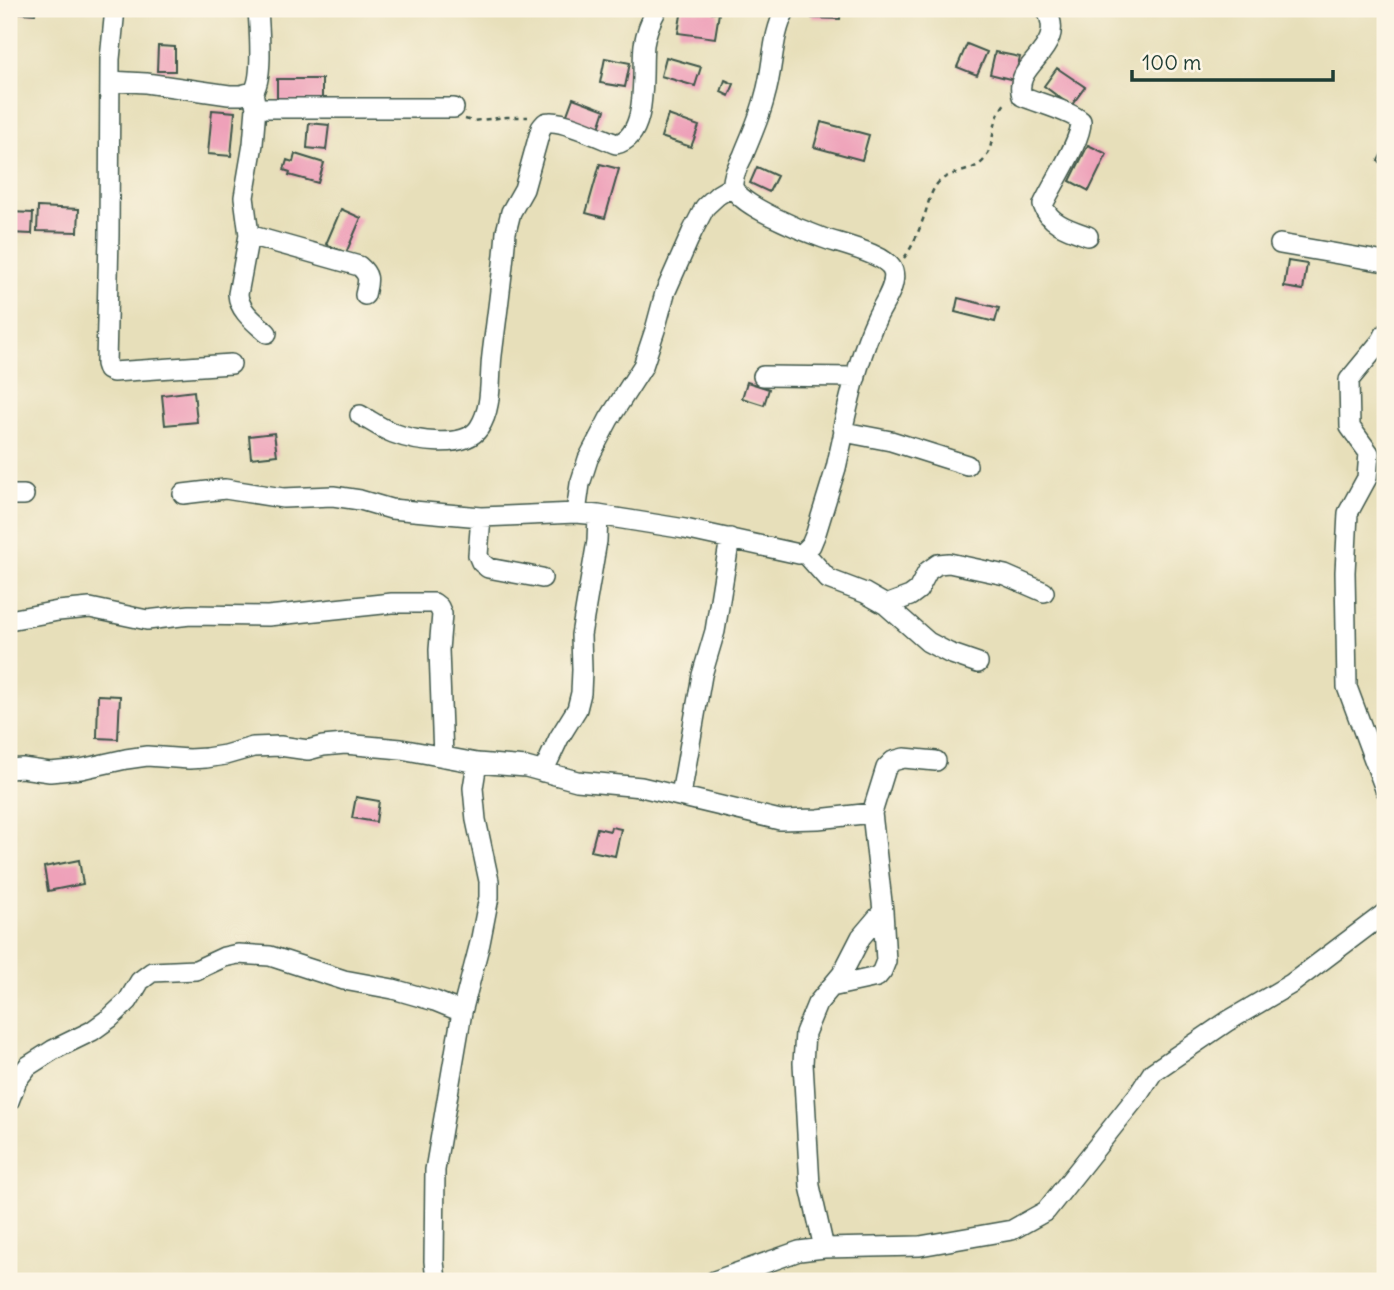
<svg xmlns="http://www.w3.org/2000/svg" width="1394" height="1290" font-family="Delius,sans-serif">
	<style>
		.building { fill: #eea1b9 }
		.lines { fill: none; stroke-linecap: round; stroke-linejoin: round }
		.minor-casing { stroke: #3d5548; stroke-width: 22 }
		.path { stroke: #3d5548; stroke-width: 2.5; stroke-dasharray: 5 5; stroke-linecap: butt }
		.minor { stroke: #fff; stroke-width: 19 }
	</style>
	<rect width="100%" height="100%" fill="#fcf5e5"/>
	<filter id="ink" filterUnits="userSpaceOnUse"><feTurbulence type="fractalNoise" baseFrequency=".0143" numOctaves="2"/><feDisplacementMap in="SourceGraphic" scale="14" xChannelSelector="R" yChannelSelector="G"/><feConvolveMatrix kernelMatrix="1 2 1 2 8 2 1 2 1" color-interpolation-filters="sRGB"/></filter>
	<filter id="wash" filterUnits="userSpaceOnUse"><feTurbulence type="fractalNoise" baseFrequency=".00686" numOctaves="4" result="noise"/><feDisplacementMap in="SourceGraphic" scale="28" xChannelSelector="R" yChannelSelector="G"/><feGaussianBlur stdDeviation="1.57" result="paint"/><feColorMatrix in="noise" values="0 0 0 0 0 0 0 0 0 0 0 0 0 0 0 0 0 1.4 0 .05"/><feComposite in="paint" operator="in"/></filter>
	<g filter="url(#wash)">
		<rect width="100%" height="100%" fill="#e7dfba"/>
		<g id="blocks">
			<!-- building -->
			<path class="building" d="M 9,9 L 36,9 L 35,14 L 9,12 Z
				M 682,9 L 719,13 L 715,38 L 678,33 Z
				M 813,9 L 841,9 L 840,19 L 812,18 Z
				M 967,44 L 987,52 L 977,75 L 957,67 Z
				M 158,46 L 175,47 L 175,71 L 157,71 Z
				M 995,52 L 1020,57 L 1014,80 L 990,74 Z
				M 666,57 L 701,67 L 695,86 L 661,76 Z
				M 605,58 L 630,63 L 625,87 L 600,83 Z
				M 1057,68 L 1085,87 L 1071,106 L 1044,86 Z
				M 277,79 L 322,79 L 322,105 L 277,105 Z
				M 725,80 L 734,84 L 729,96 L 721,92 Z
				M 573,98 L 605,110 L 598,131 L 565,120 Z
				M 212,110 L 235,112 L 231,156 L 208,154 Z
				M 668,115 L 699,126 L 691,147 L 661,137 Z
				M 821,122 L 869,135 L 862,160 L 814,147 Z
				M 309,123 L 329,125 L 326,150 L 307,148 Z
				M 1088,145 L 1107,154 L 1089,191 L 1070,181 Z
				M 1385,147 L 1385,165 L 1378,161 Z
				M 295,154 L 324,163 L 318,183 L 289,175 L 290,172 L 284,170 L 287,160 L 293,162 Z
				M 600,164 L 619,169 L 605,218 L 586,213 Z
				M 757,167 L 777,176 L 769,192 L 750,183 Z
				M 38,207 L 79,209 L 78,232 L 37,231 Z
				M 341,209 L 361,218 L 346,253 L 326,244 Z
				M 9,212 L 33,213 L 32,234 L 9,233 Z
				M 1288,261 L 1307,264 L 1303,290 L 1284,287 Z
				M 958,298 L 999,308 L 995,322 L 955,312 Z
				M 747,382 L 769,389 L 764,405 L 742,398 Z
				M 194,391 L 197,422 L 165,425 L 162,395 Z
				M 274,433 L 277,455 L 251,458 L 249,436 Z
				M 98,695 L 120,696 L 118,739 L 97,738 Z
				M 356,797 L 379,801 L 376,822 L 352,818 Z
				M 611,827 L 621,829 L 615,856 L 591,851 L 597,828 L 610,831 Z
				M 79,860 L 83,884 L 48,891 L 44,867 Z"/>
		</g>
	</g>
	<g filter="url(#ink)">
		<use href="#blocks" fill-opacity="0" stroke="#3d5548" stroke-width="2"/>
		<g class="lines">
			<defs>
				<path id="minor" d="M 115,9 L 110,59 L 109,235 L 106,364 L 108,370 L 113,372 L 231,364
					M 786,9 C 771,36 774,67 765,96 C 760,117 751,136 743,156 C 739,164 732,176 733,186 C 735,204 806,232 823,238 C 839,244 888,254 893,271 C 897,285 884,303 878,315 C 861,350 852,389 843,427 L 844,432 L 891,441 L 967,465
					M 1046,9 C 1069,51 1011,63 1022,96 C 1038,103 1070,111 1081,121 C 1082,140 1052,185 1043,205 C 1049,224 1071,230 1088,236
					M 110,81 L 146,83 L 229,95 L 241,95 L 253,92 C 264,79 259,28 258,9
					M 253,92 L 256,108 L 253,144 L 244,197 L 249,235 L 238,294 C 239,311 255,322 267,333
					M 256,108 L 454,108
					M 249,235 L 359,266 C 371,276 368,281 365,295
					M 1280,244 L 1385,262
					M 1385,334 L 1382,340 L 1349,380 L 1350,427 L 1369,453 L 1367,478 L 1348,513 L 1345,572 L 1347,687 L 1385,789
					M 763,376 L 856,377
					M 360,415 C 371,421 382,429 393,433 C 414,441 464,450 479,428 C 493,407 489,379 492,355 C 497,314 503,273 506,232 L 511,212 L 524,189 L 541,128 C 545,123 544,122 550,122 C 565,121 601,138 616,144 C 650,137 641,70 644,45 C 646,31 651,20 657,9
					M 183,494 L 225,489 L 283,498 L 333,496 L 360,500 L 391,509 L 481,517 L 576,513 L 598,515 L 685,529 L 799,554 L 804,552 L 811,545 L 816,533 L 836,468 L 844,432
					M 9,495 L 24,495
					M 576,513 L 580,484 L 588,459 L 609,419 L 643,366 L 655,330 L 665,293 L 692,232 L 705,207 L 718,195 L 733,186
					M 481,517 L 478,555 L 481,562 L 488,568 L 542,578
					M 804,552 L 828,579 L 865,593 L 886,605 L 928,642 L 949,653 L 978,663
					M 886,605 L 910,596 L 918,590 L 928,571 L 938,564 L 949,563 L 1005,575 L 1044,592
					M 9,620 L 58,611 L 90,608 L 147,620 L 190,615 L 268,616 L 392,603 L 434,603 L 439,607 L 442,614 L 439,650 L 443,757
					M 9,769 L 22,768 L 50,772 L 81,769 L 126,759 L 147,756 L 189,759 L 206,758 L 225,755 L 253,747 L 280,746 L 308,750 L 323,746 L 345,744 L 401,749 L 477,763 L 526,767 L 577,781 L 641,787 L 780,820 L 818,819 L 872,813
					M 543,772 L 559,738 L 577,709 L 581,693 L 582,670 L 581,635 L 597,541 L 598,515
					M 681,795 L 702,675 L 715,631 L 730,538
					M 831,987 L 877,977 L 882,971 L 886,961 L 883,911 L 872,813 L 886,768 L 893,761 L 904,758 L 936,761
					M 9,1101 L 17,1080 L 28,1066 L 53,1050 L 92,1031 L 110,1018 L 128,1001 L 140,981 L 152,972 L 196,970 L 224,957 L 238,954 L 270,956 L 344,980 L 393,989 L 435,1001 L 462,1012
					M 824,1248 L 810,1186 L 803,1063 L 805,1033 L 817,1004 L 842,974 L 861,937 L 883,911
					M 436,1281 L 434,1261 L 435,1170 L 462,1012 L 480,943 L 489,897 L 489,881 L 476,820 L 473,788 L 477,763
					M 714,1281 L 799,1251 L 824,1248 L 920,1246 L 1012,1230 L 1046,1211 L 1138,1095 L 1153,1072 L 1228,1021 L 1291,984 L 1385,913"/>
			</defs>
			<!-- minor casing -->
			<use href="#minor" class="minor-casing"/>
			<!-- path -->
			<path class="path" d="M 465,119 L 472,121 L 507,117 L 528,117
				M 904,258 C 914,245 919,230 925,214 C 928,205 930,193 937,184 C 948,170 972,174 984,160 C 996,145 990,119 1007,101"/>
			<!-- minor -->
			<use href="#minor" class="minor"/>
		</g>
	</g>
	<!-- margin -->
	<rect width="1394" height="1290" fill="none" stroke="#fcf5e5" stroke-width="35"/>
	<!-- scale -->
	<path d="M1132 70v10h201v-10" fill="none" stroke="#1f3d34" stroke-width="3.5"/>
	<text x="1142" y="70" font-size="21" fill="#1f3d34" stroke="#fcf5e5" stroke-width="5" paint-order="stroke">100 m</text>
</svg>
